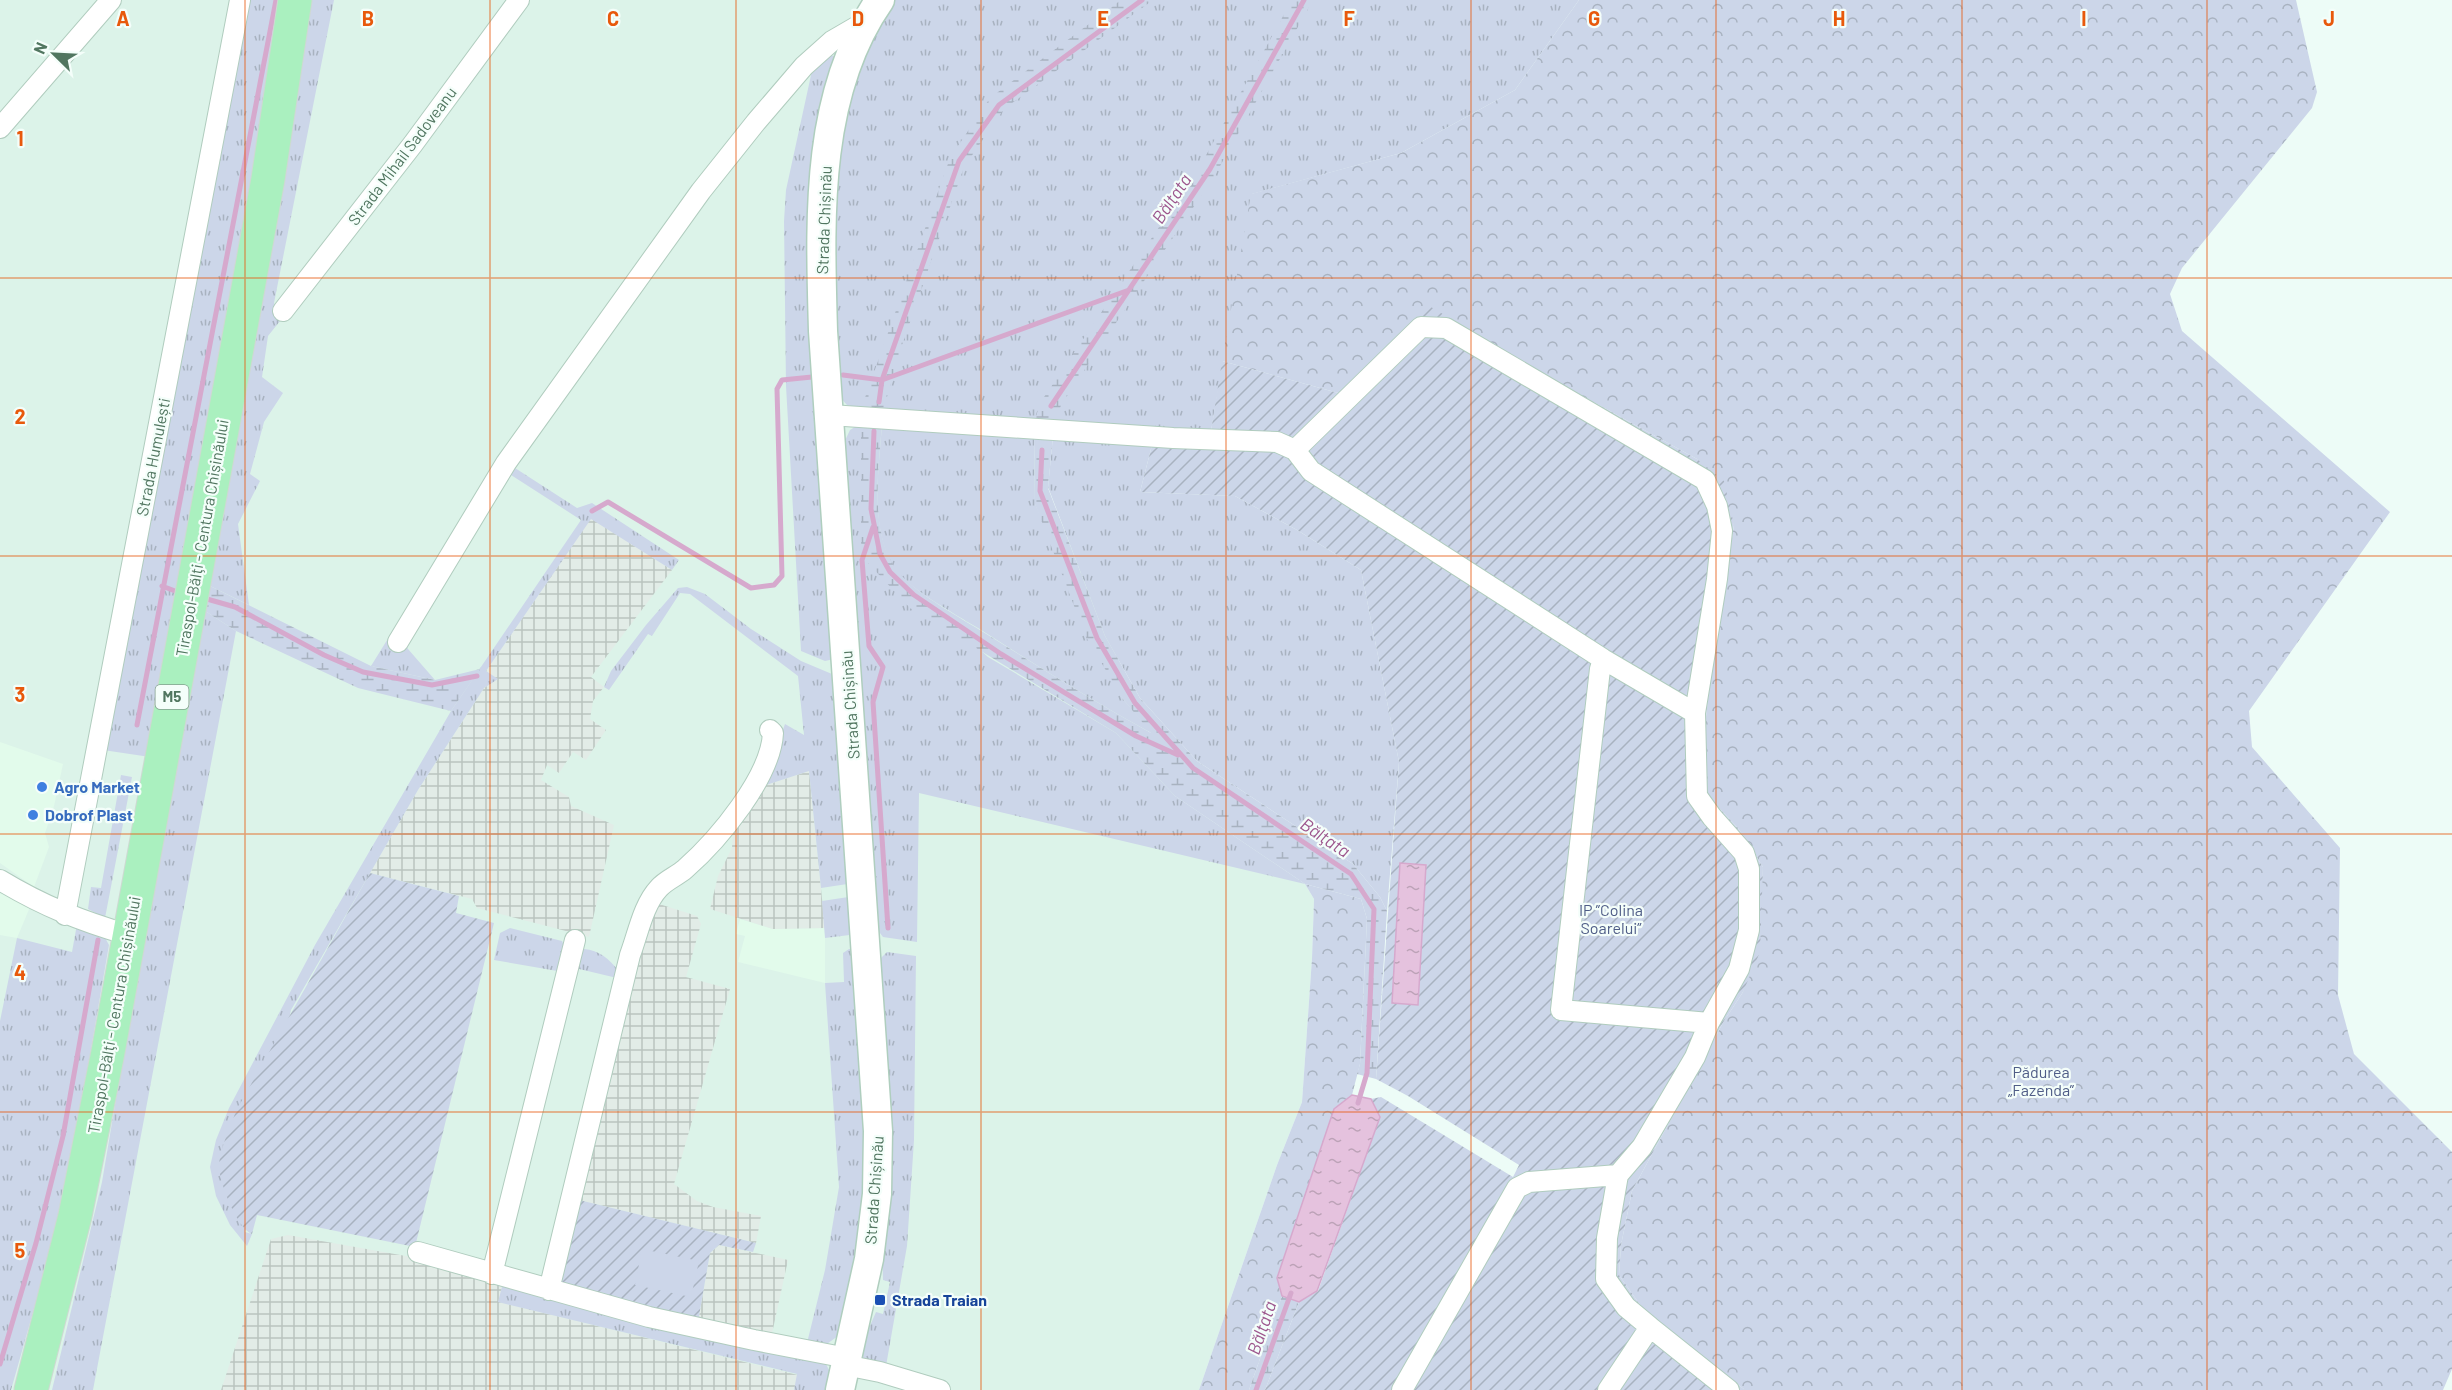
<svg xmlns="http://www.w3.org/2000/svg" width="2452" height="1390" font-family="Barlow,sans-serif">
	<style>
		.residential { fill: #dcf3e9 }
		.commercial { fill: #e2fbeb }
		.industrial { fill: url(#industrial-grid) }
		.grass { fill: url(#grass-tufts) }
		.forest { fill: url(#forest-crowns) }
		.wetland { fill: url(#wetland-marsh) }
		.garden { fill: url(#garden-furrows) }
		.pitch { fill: #ccd6e9 }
		.water { fill: url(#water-ripples); stroke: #d6a9cd; stroke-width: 1.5 }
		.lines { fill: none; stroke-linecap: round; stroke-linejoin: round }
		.stream { stroke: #d6a9cd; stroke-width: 5 }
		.street-casing { stroke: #b0ccbe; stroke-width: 22 }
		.secondary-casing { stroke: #afcebe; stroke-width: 31 }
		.highway-casing { stroke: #ced9d2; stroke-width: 35 }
		.street { stroke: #fff; stroke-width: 20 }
		.secondary { stroke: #fff; stroke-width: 28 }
		.highway { stroke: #aaf0bf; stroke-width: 33 }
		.grid { fill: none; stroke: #e8590c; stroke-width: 1.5; stroke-opacity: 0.55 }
		.shop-dot { fill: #3f7fe0; stroke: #f4fefa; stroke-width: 2 }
		.transit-dot { fill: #1a4fb4; stroke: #f4fefa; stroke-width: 2 }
		.labels { text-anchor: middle; stroke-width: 4.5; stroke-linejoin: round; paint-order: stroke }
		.shield { fill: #f4fefa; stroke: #829f8e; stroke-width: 1.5 }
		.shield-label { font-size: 15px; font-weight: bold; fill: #517660 }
		.street-label { font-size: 16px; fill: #517660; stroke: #f4fefa }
		.shop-label { font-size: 16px; font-weight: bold; fill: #366cbe; stroke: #f4fefa; text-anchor: start }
		.park-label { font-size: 16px; fill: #4f5d87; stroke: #f4fefa }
		.transit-label { font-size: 16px; font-weight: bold; fill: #164399; stroke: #f4fefa; text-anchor: start }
		.water-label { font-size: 18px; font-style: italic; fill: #9c568d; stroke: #f4fefa }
		.grid-label { font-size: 20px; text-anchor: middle; font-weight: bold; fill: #e8590c; stroke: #f4fefa; stroke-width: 4.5; stroke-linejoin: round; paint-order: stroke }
	</style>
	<defs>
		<pattern id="industrial-grid" width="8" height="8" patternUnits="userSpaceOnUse" patternTransform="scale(1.5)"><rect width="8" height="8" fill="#e2ece7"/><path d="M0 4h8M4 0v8" fill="none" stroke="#bac4bf"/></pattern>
		<pattern id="grass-tufts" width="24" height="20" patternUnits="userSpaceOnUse" patternTransform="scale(1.5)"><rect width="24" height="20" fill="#ccd6e9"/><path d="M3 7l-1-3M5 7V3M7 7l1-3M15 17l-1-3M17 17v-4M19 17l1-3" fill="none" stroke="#a8b2c0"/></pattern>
		<pattern id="forest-crowns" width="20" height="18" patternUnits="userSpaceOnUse" patternTransform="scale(1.5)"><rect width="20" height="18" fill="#ccd6e9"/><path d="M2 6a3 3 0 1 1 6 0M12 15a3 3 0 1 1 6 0" fill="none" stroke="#a8b2c0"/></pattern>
		<pattern id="wetland-marsh" width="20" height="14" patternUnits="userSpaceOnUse" patternTransform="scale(1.5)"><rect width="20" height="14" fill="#ccd6e9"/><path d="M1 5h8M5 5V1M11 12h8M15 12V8" fill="none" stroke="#a8b2c0"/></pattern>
		<pattern id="garden-furrows" width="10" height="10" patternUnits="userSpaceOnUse" patternTransform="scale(1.5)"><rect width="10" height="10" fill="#ccd6e9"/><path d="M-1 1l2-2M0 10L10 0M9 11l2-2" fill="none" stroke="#a8b2c0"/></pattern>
		<pattern id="water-ripples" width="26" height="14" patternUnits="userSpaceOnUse" patternTransform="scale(1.5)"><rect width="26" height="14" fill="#e5c2de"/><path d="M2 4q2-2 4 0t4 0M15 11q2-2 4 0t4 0" fill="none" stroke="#bca2b7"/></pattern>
	</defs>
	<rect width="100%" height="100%" fill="#edfcf7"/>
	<!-- residential -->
	<path class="residential" d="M 0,0 L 1255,0 L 1011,402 L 1175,796 L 1305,884 L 1314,899 L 1312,958 L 1302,1102 L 1277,1165 L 1199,1390 L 0,1390 Z"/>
	<!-- commercial -->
	<path class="commercial" d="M 0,742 L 63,764 L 54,806 L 45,833 L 49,847 L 34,887 L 0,863 Z
		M 0,893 L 30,907 L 17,938 L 0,935 Z
		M 740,919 L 773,929 L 825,928 L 825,983 L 738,962 L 745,936 L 736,934 Z"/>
	<!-- industrial -->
	<path class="industrial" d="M 591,518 L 672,570 L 591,677 L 604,687 L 593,701 L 590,719 L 606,730 L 586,760 L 573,752 L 559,773 L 547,765 L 541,780 L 569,797 L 571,806 L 614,825 L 589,937 L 477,908 L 472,899 L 370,873 L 418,790 L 484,688 L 497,679 L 486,671 Z
		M 809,771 L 825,928 L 773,929 L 710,909 L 718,876 L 732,848 L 733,831 L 763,786 Z
		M 656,903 L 697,916 L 701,924 L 686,977 L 730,989 L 674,1184 L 697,1201 L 713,1207 L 761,1216 L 756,1243 L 579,1200 L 639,947 Z
		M 288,1235 L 417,1258 L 503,1283 L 499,1302 L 798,1375 L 794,1390 L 221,1390 L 271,1239 Z
		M 719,1245 L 788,1260 L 771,1338 L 704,1324 L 699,1316 L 710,1253 Z"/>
	<!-- grass -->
	<path class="grass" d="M 247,0 L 290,0 L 150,757 L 103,750 Z
		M 311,0 L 334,0 L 274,303 L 280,321 L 268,336 L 262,377 L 283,393 L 264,422 L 250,474 L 260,481 L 238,524 L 249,605 L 202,582 Z
		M 894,0 L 1579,0 L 1515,90 L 1401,153 L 1252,194 L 1211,431 L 861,409 L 847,405 L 838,395 L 832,262 L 836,169 L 847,100 L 868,46 Z
		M 829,55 L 838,57 L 825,108 L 834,659 L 825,661 L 801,651 L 786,386 L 784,221 L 786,190 L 813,66 Z
		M 861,423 L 861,543 L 988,657 L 1116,733 L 1175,796 L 1305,884 L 919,793 L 917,942 L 883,937 L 874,925 L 841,449 L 850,430 Z
		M 882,424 L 1034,436 L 1035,504 L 1123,699 L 1153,734 C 1093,701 1036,665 978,628 C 955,614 903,586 891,563 C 870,521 879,468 882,424 Z
		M 1053,436 L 1152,445 L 1140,492 L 1235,496 L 1297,530 L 1361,570 L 1399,762 L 1387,911 L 1380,897 L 1353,864 L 1197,761 L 1140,698 L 1105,636 L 1048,487 Z
		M 515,468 L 577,508 L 592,503 L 679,560 L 672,570 L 591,519 L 486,671 L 498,679 L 484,688 L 418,790 L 291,1010 L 245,1232 L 252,1234 L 247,1246 L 230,1225 L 216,1196 L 210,1167 L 216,1140 L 229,1108 L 315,945 L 451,711 L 581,520 L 511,475 Z
		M 687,587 L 705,594 L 751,629 L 801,661 L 832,674 L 838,680 L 854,883 L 821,888 L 809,771 L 763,786 L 785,724 L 804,735 L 798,676 L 690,594 L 680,593 L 652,636 L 648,634 L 609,690 L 604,687 L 611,671 L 646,625 L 678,588 Z
		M 199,607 L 236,631 L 93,1390 L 52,1390 L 102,1182 Z
		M 397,624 L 408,649 L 435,680 L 371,666 Z
		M 121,775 L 132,777 L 105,918 L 88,909 L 91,887 L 101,888 Z
		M 855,896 L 858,934 L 825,938 L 822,901 Z
		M 77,924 L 103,934 L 109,945 L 90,1055 L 52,1245 L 11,1390 L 0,1390 L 0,1021 L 17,938 L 72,952 Z
		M 510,928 L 562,941 L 567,952 L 563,972 L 494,960 L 500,933 Z
		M 584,949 C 599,950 609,959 618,970 L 617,978 L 575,968 L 580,951 Z
		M 849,949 L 857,949 L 869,1128 L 862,1240 L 838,1336 L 824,1346 L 807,1343 L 825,1270 L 839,1187 L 825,983 L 844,982 L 843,953 Z
		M 887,952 L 916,956 L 914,1140 L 907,1246 L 886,1366 L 860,1360 L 859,1351 L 876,1312 L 883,1314 L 890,1282 L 883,1280 L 882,1238 L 879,960 Z
		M 503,1283 L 824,1360 L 832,1376 L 829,1390 L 794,1390 L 797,1374 L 498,1302 Z"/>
	<!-- forest -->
	<path class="forest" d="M 1579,0 L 2296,0 L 2317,92 L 2312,108 L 2182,268 L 2170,294 L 2182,331 L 2390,512 L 2249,711 L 2252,747 L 2340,848 L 2338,995 L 2354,1054 L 2452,1152 L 2452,1369 L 2443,1390 L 1745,1390 L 1643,1309 L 1619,1275 L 1621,1245 L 1632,1191 L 1724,1021 L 1743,992 L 1760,907 L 1763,867 L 1738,828 L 1706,794 L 1704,735 L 1709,689 L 1734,525 L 1697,459 L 1568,388 L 1342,394 L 1222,361 L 1251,194 L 1401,153 L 1515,90 Z
		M 1305,884 L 1361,899 L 1367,919 L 1360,1064 L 1352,1095 L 1334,1109 L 1277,1278 L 1282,1296 L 1249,1390 L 1199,1390 L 1277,1165 L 1302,1102 L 1312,958 L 1314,899 Z"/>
	<!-- wetland -->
	<path class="wetland" d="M 1121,0 L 1153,0 L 1004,109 L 964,167 L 901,348 L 883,411 L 861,409 L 950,158 L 990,98 Z
		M 1292,0 L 1313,0 L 1215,175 L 1061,405 L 1056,421 L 1035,420 L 1040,403 L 1199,168 Z
		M 861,423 L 882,424 C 879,466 870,524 892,563 C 904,586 952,613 975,627 C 1033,663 1091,700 1151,733 L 1123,699 L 1086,637 L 1035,504 L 1034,436 L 1053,436 L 1048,488 L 1105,636 L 1140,698 L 1197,761 L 1353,864 L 1380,897 L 1387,911 L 1376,1079 L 1357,1074 L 1360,1064 L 1367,919 L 1361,899 L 1305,884 L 1175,796 L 1116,733 L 910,608 L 868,563 L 861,543 Z
		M 202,582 L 371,666 L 435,680 L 480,669 L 451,711 L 358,688 L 236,631 L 199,607 Z
		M 1282,1296 L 1299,1302 L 1265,1390 L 1249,1390 Z"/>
	<!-- garden -->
	<path class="garden" d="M 1431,307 L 1568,388 L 1697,459 L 1724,481 L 1734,525 L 1709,689 L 1704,735 L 1706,794 L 1738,828 L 1763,867 L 1760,952 L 1743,992 L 1724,1021 L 1632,1191 L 1621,1245 L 1619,1275 L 1643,1309 L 1745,1390 L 1265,1390 L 1299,1302 L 1318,1291 L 1380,1117 L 1371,1099 L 1381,1097 L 1513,1177 L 1519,1165 L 1408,1096 L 1376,1079 L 1399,762 L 1361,570 L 1297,530 L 1235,496 L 1140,492 L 1152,445 L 1154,427 L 1211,431 L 1222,361 L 1342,394 L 1408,327 Z
		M 370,873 L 459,896 L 456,913 L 494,923 L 415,1247 L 257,1215 L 252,1234 C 237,1229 218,1180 219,1164 C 221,1146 230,1128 236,1111 Z
		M 579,1200 L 756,1243 L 753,1252 L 719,1245 L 710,1253 L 699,1316 L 704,1324 L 561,1288 L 560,1277 Z"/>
	<!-- pitch -->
	<path class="pitch" d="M 642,1249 L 699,1261 L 691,1297 L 635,1285 Z"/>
	<!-- water -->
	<path class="water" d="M 1400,863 L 1426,865 L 1418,1005 L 1392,1003 Z
		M 1352,1095 L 1371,1099 L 1380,1117 L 1317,1291 L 1299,1302 L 1282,1296 L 1277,1278 L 1334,1109 Z"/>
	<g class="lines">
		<!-- stream -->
		<path class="stream" d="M 843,375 L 882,380 L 1129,290
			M 879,402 L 882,380 L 959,161 L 999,105 L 1142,0
			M 1051,406 L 1210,169 L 1304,0
			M 874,431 L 871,509 L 880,554 L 890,572 L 914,595 L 1001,654 L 1136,736 L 1178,755
			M 1042,450 L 1040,491 L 1097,638 L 1135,703 L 1193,768 L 1351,874 L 1374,909 L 1367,1073 L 1358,1103
			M 592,511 L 608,502 L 751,588 L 774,585 L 782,576 L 777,389 L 782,380 L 812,377
			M 873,527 L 862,560 L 869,646 L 883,667 L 873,702 L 888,928
			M 162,586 L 175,591
			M 207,599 L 235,607 L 324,655 L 363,672 L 432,685 L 477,676
			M 137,725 L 276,0
			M 0,1364 L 36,1243 L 63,1136 L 98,940
			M 1256,1390 L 1291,1293"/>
		<defs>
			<path id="street" d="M 0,128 L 111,0
				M 283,311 L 413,144 L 519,0
				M 830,415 L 1173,438 L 1277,442 L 1295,450 L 1311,471 L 1603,659 L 1695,713 L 1697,796 L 1712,817 L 1744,853 L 1749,869 L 1749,930 L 1739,969 L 1709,1023
				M 1295,450 L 1421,327 L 1446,328 L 1705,480 L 1717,506 L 1722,531 L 1717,579 L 1695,713
				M 398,642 L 506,463 L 701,191 L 756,122 L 804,66 L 832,41 L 863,23
				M 1603,659 L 1600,669 L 1561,1010 L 1709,1023 L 1695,1057 L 1642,1147 L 1618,1175 L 1607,1238 L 1606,1279 L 1626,1307 L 1650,1327 L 1608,1390
				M 0,880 C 43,906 81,921 129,935
				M 65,915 L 240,0
				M 418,1252 L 649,1317 L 754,1340 L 847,1358
				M 492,1274 L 575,940
				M 549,1290 L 630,955 C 638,934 643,905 659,888 C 666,880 677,876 685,869 C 718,840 771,777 773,733 L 770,730
				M 1650,1327 L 1729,1390
				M 845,1365 L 880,1372 L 940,1390
				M 1402,1390 L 1517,1188 L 1529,1182 L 1618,1175"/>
			<path id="secondary" d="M 840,1390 L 869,1259 L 877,1194 L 878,1131 L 823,331 C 820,221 814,94 880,0"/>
			<path id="highway" d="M 31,1390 L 75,1216 L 108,1052 L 268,179 L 295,0"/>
		</defs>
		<!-- street casing -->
		<use href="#street" class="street-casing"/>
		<!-- secondary casing -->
		<use href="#secondary" class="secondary-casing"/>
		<!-- highway casing -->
		<use href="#highway" class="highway-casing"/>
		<!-- street -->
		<use href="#street" class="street"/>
		<!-- secondary -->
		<use href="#secondary" class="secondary"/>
		<!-- highway -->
		<use href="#highway" class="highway"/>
	</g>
	<!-- grid -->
	<path class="grid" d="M 245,0 L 245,1390M 490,0 L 490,1390M 736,0 L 736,1390M 981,0 L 981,1390M 1226,0 L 1226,1390M 1471,0 L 1471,1390M 1716,0 L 1716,1390M 1962,0 L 1962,1390M 2207,0 L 2207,1390M 0,278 L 2452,278M 0,556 L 2452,556M 0,834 L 2452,834M 0,1112 L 2452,1112"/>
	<!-- markers -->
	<g class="shop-dot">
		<circle cx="42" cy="787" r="6"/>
		<circle cx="33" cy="815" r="6"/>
	</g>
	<rect class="transit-dot" x="874" y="1294" width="12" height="12" rx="3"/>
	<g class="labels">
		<!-- shield labels -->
		<rect class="shield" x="155.5" y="685" width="33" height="24" rx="4.5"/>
		<g class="shield-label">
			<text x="172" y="702">M5</text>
		</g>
		<!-- street labels -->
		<g class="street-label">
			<text transform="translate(402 156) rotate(-53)" y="6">Strada Mihail Sadoveanu</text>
			<text transform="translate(824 220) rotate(-88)" y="6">Strada Chișinău</text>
			<text transform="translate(153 457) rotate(-79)" y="6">Strada Humulești</text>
			<text transform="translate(202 538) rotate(-80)" y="6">Tiraspol-Bălţi - Centura Chișinăului</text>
			<text transform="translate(850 705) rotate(-94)" y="6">Strada Chișinău</text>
			<text transform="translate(114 1015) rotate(-80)" y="6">Tiraspol-Bălţi - Centura Chișinăului</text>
			<text transform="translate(874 1190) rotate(-86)" y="6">Strada Chișinău</text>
		</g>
		<!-- shop labels -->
		<g class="shop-label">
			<text x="54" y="793">Agro Market</text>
			<text x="45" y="821">Dobrof Plast</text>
		</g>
		<!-- park labels -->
		<g class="park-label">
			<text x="1611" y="916">IP ”Colina<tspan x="1611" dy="18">Soarelui”</tspan></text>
			<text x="2041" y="1078">Pădurea<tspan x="2041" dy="18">„Fazenda”</tspan></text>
		</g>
		<!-- transit labels -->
		<g class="transit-label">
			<text x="892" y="1306">Strada Traian</text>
		</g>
		<!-- water labels -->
		<g class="water-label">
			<text transform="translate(1172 199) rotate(-56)" y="6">Bălţata</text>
			<text transform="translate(1325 838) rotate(34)" y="6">Bălţata</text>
			<text transform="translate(1262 1328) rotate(-71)" y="6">Bălţata</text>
		</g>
	</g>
	<g class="grid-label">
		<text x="123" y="26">A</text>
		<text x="368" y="26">B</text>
		<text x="613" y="26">C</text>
		<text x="858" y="26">D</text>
		<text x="1103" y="26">E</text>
		<text x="1349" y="26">F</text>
		<text x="1594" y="26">G</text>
		<text x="1839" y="26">H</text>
		<text x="2084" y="26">I</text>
		<text x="2329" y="26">J</text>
		<text x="20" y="146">1</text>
		<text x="20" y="424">2</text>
		<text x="20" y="702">3</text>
		<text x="20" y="980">4</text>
		<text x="20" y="1258">5</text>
	</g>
	<!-- north arrow -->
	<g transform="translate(54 54) rotate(294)" stroke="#f4fefa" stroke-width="4.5" paint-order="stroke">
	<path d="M0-4.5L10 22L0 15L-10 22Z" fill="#517660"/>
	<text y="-9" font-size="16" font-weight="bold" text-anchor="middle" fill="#517660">N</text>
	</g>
</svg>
